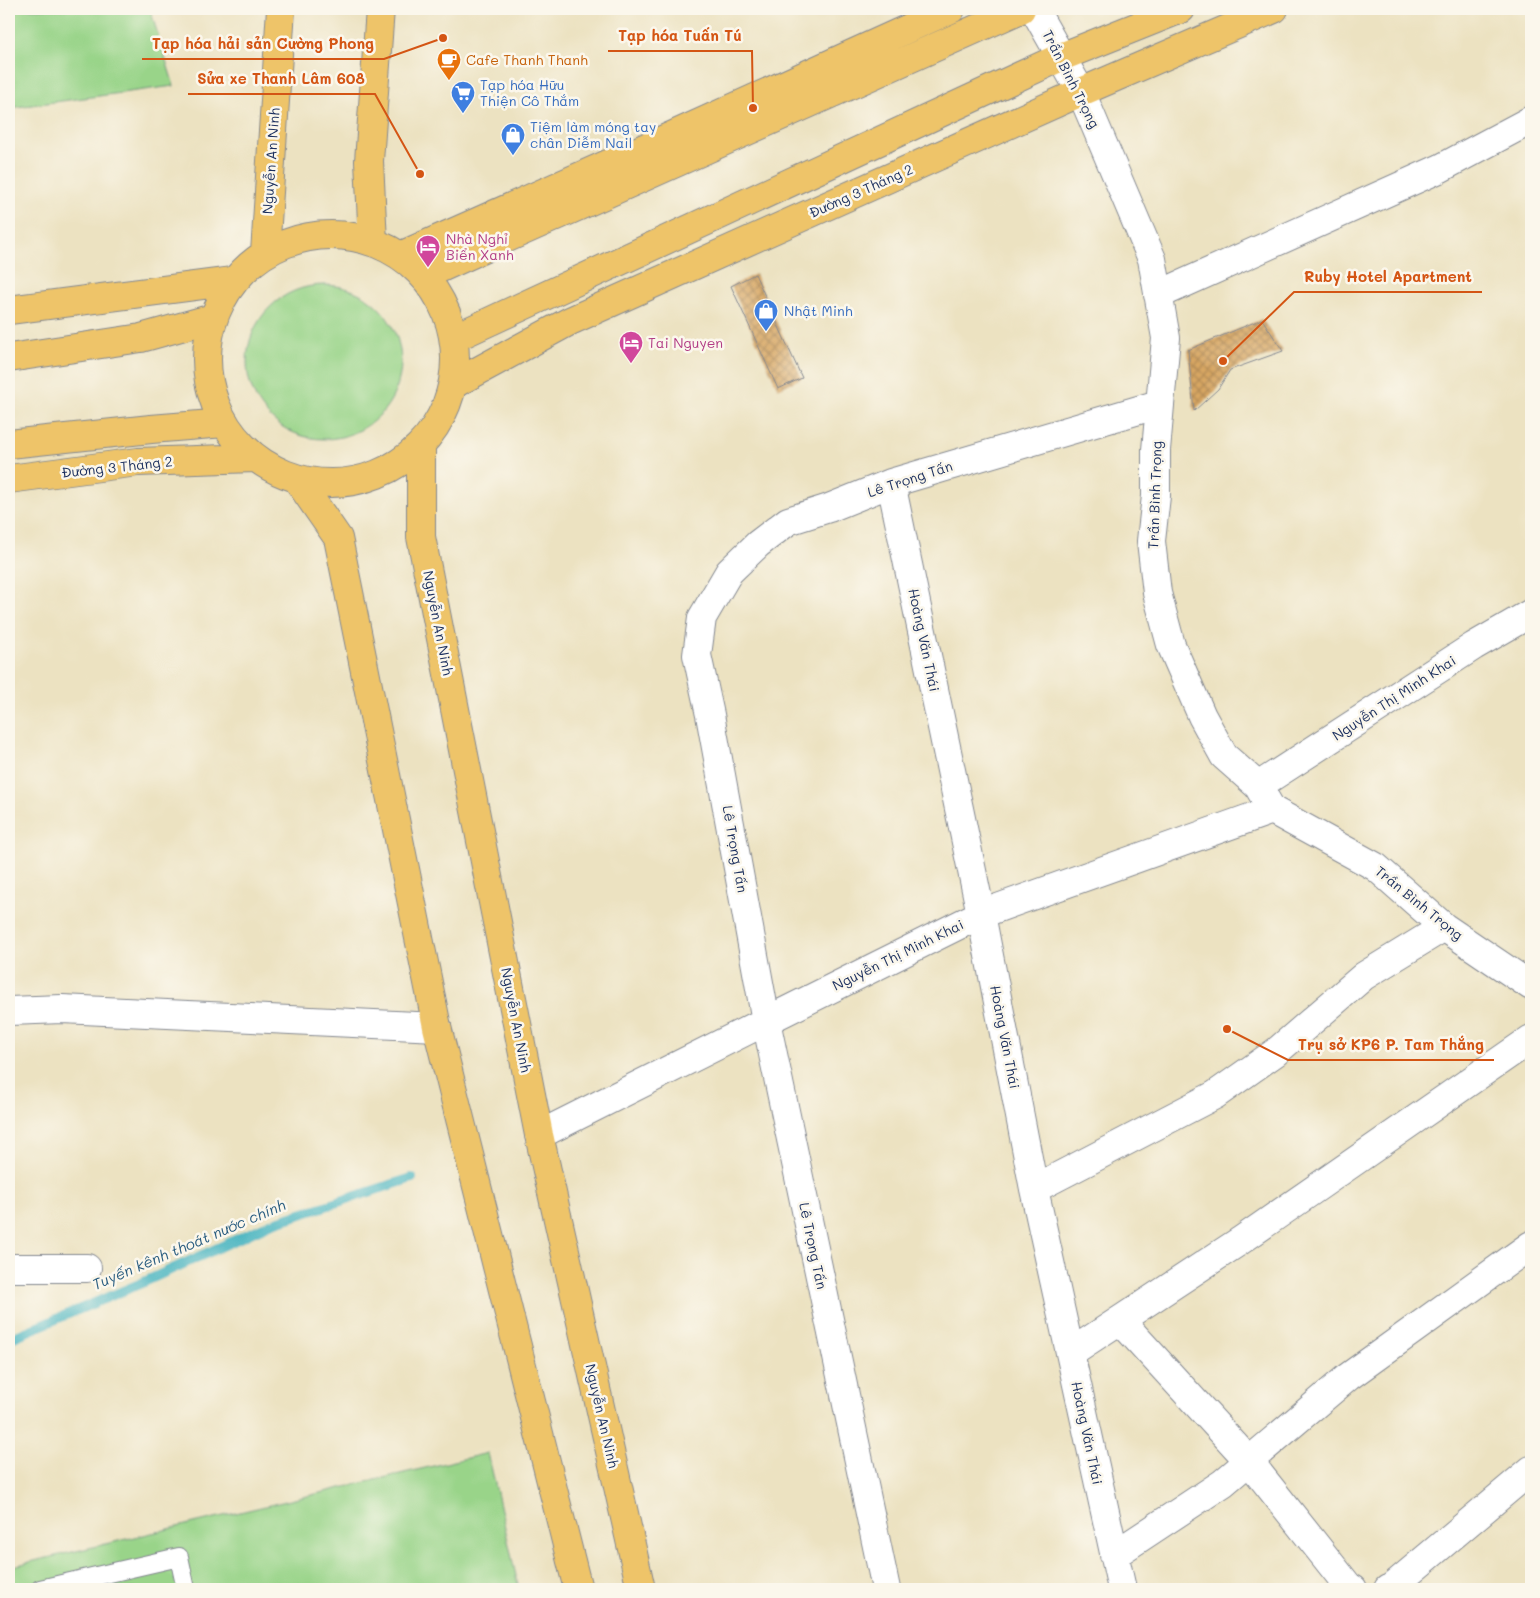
<svg xmlns="http://www.w3.org/2000/svg" width="1540" height="1598" font-family="Mali,sans-serif">
	<style>
		.grass { fill: #99d489; stroke: #5a8274 }
		.lines { fill: none; stroke-linecap: round; stroke-linejoin: round }
		.stream { stroke: #45b3c0; stroke-width: 10 }
		.building { fill: url(#building-cross-hatch) }
		.lane-casing { stroke: #848890; stroke-width: 20 }
		.street-casing { stroke: #848890; stroke-width: 30 }
		.primary-casing { stroke: #848890; stroke-width: 30 }
		.lane { stroke: #fff; stroke-width: 18 }
		.street { stroke: #fff; stroke-width: 28 }
		.primary { stroke: #eec469; stroke-width: 28 }
		.labels { text-anchor: middle; stroke-width: 5; stroke-linejoin: round; paint-order: stroke }
		.food-label { font-size: 14px; fill: #c56008; stroke: #fbf7ec; text-anchor: start }
		.street-label { font-size: 14px; fill: #1b2f5e; stroke: #fbf7ec }
		.shop-label { font-size: 14px; fill: #366cbe; stroke: #fbf7ec; text-anchor: start }
		.hotel-label { font-size: 14px; fill: #b23c85; stroke: #fbf7ec; text-anchor: start }
		.water-label { font-size: 15px; font-style: italic; fill: #2a5d80; stroke: #fbf7ec }
		.leader { fill: none; stroke: #d45514; stroke-width: 2 }
		.callout-dot { fill: #d45514; stroke: #fbf7ec; stroke-width: 2 }
		.callout-label { font-size: 15px; text-anchor: middle; font-weight: bold; fill: #d45514; stroke: #fbf7ec; stroke-width: 5; stroke-linejoin: round; paint-order: stroke }
	</style>
	<defs>
		<pattern id="building-cross-hatch" width="8" height="8" patternUnits="userSpaceOnUse" patternTransform="scale(1.25)"><rect width="8" height="8" fill="#d7a662"/><path d="M0 0l8 8M0 8l8-8" fill="none" stroke="#ae8854"/></pattern>
	</defs>
	<rect width="100%" height="100%" fill="#fbf7ec"/>
	<filter id="ink" filterUnits="userSpaceOnUse"><feTurbulence type="fractalNoise" baseFrequency=".02" numOctaves="2"/><feDisplacementMap in="SourceGraphic" scale="10" xChannelSelector="R" yChannelSelector="G"/><feConvolveMatrix kernelMatrix="1 2 1 2 8 2 1 2 1" color-interpolation-filters="sRGB"/></filter>
	<filter id="wash" filterUnits="userSpaceOnUse"><feTurbulence type="fractalNoise" baseFrequency=".0096" numOctaves="4" result="noise"/><feDisplacementMap in="SourceGraphic" scale="20" xChannelSelector="R" yChannelSelector="G"/><feGaussianBlur stdDeviation="1.12" result="paint"/><feColorMatrix in="noise" values="0 0 0 0 0 0 0 0 0 0 0 0 0 0 0 0 0 1.4 0 .05"/><feComposite in="paint" operator="in"/></filter>
	<g filter="url(#wash)">
		<rect width="100%" height="100%" fill="#ece2c1"/>
		<!-- grass -->
		<path class="grass" d="M 9,9 L 150,9 L 174,86 L 9,108 Z
			M247 362a77 77 0 1 1 154 0a77 77 0 1 1-154 0Z
			M 488,1453 L 519,1589 L 9,1589 L 9,1567 Z"/>
		<g class="lines">
			<!-- stream -->
			<path class="stream" d="M 9,1339 L 144,1282 L 270,1224 L 412,1178"/>
		</g>
		<g id="blocks">
			<!-- building -->
			<path class="building" d="M 755,274 L 802,378 L 778,389 L 731,286 Z
				M 1262,319 L 1283,351 L 1230,370 L 1218,389 L 1194,411 L 1188,350 Z"/>
		</g>
	</g>
	<g filter="url(#ink)">
		<use href="#blocks" fill-opacity="0" stroke="#848890" stroke-width="1"/>
		<g class="lines">
			<defs>
				<path id="lane" d="M 40,1589 L 179,1557 L 186,1589"/>
				<path id="street" d="M 1034,9 L 1081,92 L 1152,259 L 1166,338 L 1156,450 L 1156,496 L 1151,541 L 1157,593 L 1171,645 L 1202,716 L 1224,756 L 1258,786 L 1272,810 L 1376,867 L 1444,927 L 1531,986
					M 1158,295 L 1441,168 L 1531,120
					M 891,483 L 981,914 L 1034,1189 L 1122,1589
					M 1258,786 L 1474,646 L 1531,613
					M 9,1011 L 62,1009 L 437,1027
					M 539,1135 L 766,1021 L 981,914 L 1272,810
					M 1034,1189 L 1215,1095 L 1276,1052 L 1364,976 L 1444,927
					M 9,1268 L 87,1268
					M 1120,1320 L 1249,1461 L 1349,1587 L 1353,1589
					M 1070,1353 L 1240,1241 L 1531,1039
					M 1114,1555 L 1223,1483 L 1348,1377 L 1531,1245
					M 886,1589 L 766,1021 L 710,715 L 697,655 L 702,618 L 729,572 L 758,544 L 788,521 L 829,508 L 891,483 L 1159,404
					M 1388,1589 L 1392,1587 L 1531,1470"/>
				<path id="primary" d="M207 359a124 124 0 1 1 248 0a124 124 0 1 1-248 0Z
					M 373,242 L 369,161 L 380,9
					M 265,253 L 281,9
					M 400,256 L 669,137 L 951,9
					M 423,276 L 487,247 L 1021,9
					M 9,310 L 233,281
					M 454,338 L 1061,57 L 1181,9
					M 9,358 L 141,338 L 213,318
					M 454,384 L 570,321 L 1081,92 L 1274,9
					M 9,444 L 151,429 L 224,423
					M 421,447 L 421,537 L 539,1135 L 641,1589
					M 9,479 L 138,462 L 255,458
					M 297,479 L 338,538 L 437,1027 L 578,1589"/>
			</defs>
			<!-- lane casing -->
			<use href="#lane" class="lane-casing"/>
			<!-- street casing -->
			<use href="#street" class="street-casing"/>
			<!-- primary casing -->
			<use href="#primary" class="primary-casing"/>
			<!-- lane -->
			<use href="#lane" class="lane"/>
			<!-- street -->
			<use href="#street" class="street"/>
			<!-- primary -->
			<use href="#primary" class="primary"/>
		</g>
	</g>
	<!-- icons -->
	<defs>
		<symbol id="cafe-pin" viewBox="-11 -11 22 30"><path d="M0 17L-7.5 6A9.5 9.5 0 1 1 7.5 6Z" fill="#e8710a" stroke="#fbf7ec"/><path d="M-5.5-4.5H6V0H3Q3 3.5 0 3.5H-2.5Q-5.5 3.5-5.5 0ZM3-3.2v2h1.7v-2ZM-6 4.5H4V6H-6Z" fill="#fff"/></symbol>
		<symbol id="supermarket-pin" viewBox="-11 -11 22 30"><path d="M0 17L-7.5 6A9.5 9.5 0 1 1 7.5 6Z" fill="#3f7fe0" stroke="#fbf7ec"/><path d="M-6-5.5h2.5l.6 2H6L4.5 2H-2.5L-4.4-4H-6ZM-1.5 3.2a1.3 1.3 0 1 0 .1 0ZM3 3.2a1.3 1.3 0 1 0 .1 0Z" fill="#fff"/></symbol>
		<symbol id="shop-pin" viewBox="-11 -11 22 30"><path d="M0 17L-7.5 6A9.5 9.5 0 1 1 7.5 6Z" fill="#3f7fe0" stroke="#fbf7ec"/><path d="M-5-2.5h2.3a2.7 3.5 0 0 1 5.4 0H5L5.5 6h-11ZM-1.5-2.5h3a1.5 2.3 0 0 0-3 0Z" fill="#fff"/></symbol>
		<symbol id="hotel-pin" viewBox="-11 -11 22 30"><path d="M0 17L-7.5 6A9.5 9.5 0 1 1 7.5 6Z" fill="#d1479c" stroke="#fbf7ec"/><path d="M-6-4.5h1.5V1H6V5H4.5V3h-9V5H-6ZM-4 0a1.8 1.8 0 1 1 3.6 0ZM.5 0V-2.5h3Q6-2.5 6 0Z" fill="#fff"/></symbol>
	</defs>
	<g fill-rule="evenodd">
		<use href="#cafe-pin" x="435" y="46" width="28" height="38"/>
		<use href="#supermarket-pin" x="449" y="79" width="28" height="38"/>
		<use href="#shop-pin" x="499" y="121" width="28" height="38"/>
		<use href="#hotel-pin" x="414" y="233" width="28" height="38"/>
		<use href="#shop-pin" x="752" y="297" width="28" height="38"/>
		<use href="#hotel-pin" x="617" y="329" width="28" height="38"/>
	</g>
	<g class="labels">
		<!-- food labels -->
		<g class="food-label">
			<text x="466" y="65">Cafe Thanh Thanh</text>
		</g>
		<!-- street labels -->
		<g class="street-label">
			<text transform="translate(1071 79) rotate(63)" y="5">Trần Bình Trọng</text>
			<text transform="translate(271 161) rotate(-86)" y="5">Nguyễn An Ninh</text>
			<text transform="translate(861 191) rotate(-24)" y="5">Đường 3 Tháng 2</text>
			<text transform="translate(117 467) rotate(-6)" y="5">Đường 3 Tháng 2</text>
			<text transform="translate(910 479) rotate(-18)" y="5">Lê Trọng Tấn</text>
			<text transform="translate(1155 495) rotate(-88)" y="5">Trần Bình Trọng</text>
			<text transform="translate(438 623) rotate(79)" y="5">Nguyễn An Ninh</text>
			<text transform="translate(924 640) rotate(78)" y="5">Hoàng Văn Thái</text>
			<text transform="translate(1394 698) rotate(-33)" y="5">Nguyễn Thị Minh Khai</text>
			<text transform="translate(735 849) rotate(80)" y="5">Lê Trọng Tấn</text>
			<text transform="translate(1419 903) rotate(39)" y="5">Trần Bình Trọng</text>
			<text transform="translate(898 955) rotate(-26)" y="5">Nguyễn Thị Minh Khai</text>
			<text transform="translate(516 1020) rotate(79)" y="5">Nguyễn An Ninh</text>
			<text transform="translate(1005 1037) rotate(79)" y="5">Hoàng Văn Thái</text>
			<text transform="translate(813 1246) rotate(78)" y="5">Lê Trọng Tấn</text>
			<text transform="translate(602 1416) rotate(77)" y="5">Nguyễn An Ninh</text>
			<text transform="translate(1087 1433) rotate(78)" y="5">Hoàng Văn Thái</text>
		</g>
		<!-- shop labels -->
		<g class="shop-label">
			<text x="480" y="90">Tạp hóa Hữu<tspan x="480" dy="16">Thiện Cô Thắm</tspan></text>
			<text x="530" y="132">Tiệm làm móng tay<tspan x="530" dy="16">chân Diễm Nail</tspan></text>
			<text x="784" y="316">Nhật Minh</text>
		</g>
		<!-- hotel labels -->
		<g class="hotel-label">
			<text x="446" y="244">Nhà Nghỉ<tspan x="446" dy="16">Biển Xanh</tspan></text>
			<text x="648" y="348">Tai Nguyen</text>
		</g>
		<!-- water labels -->
		<g class="water-label">
			<text transform="translate(189 1245) rotate(-23)" y="5">Tuyến kênh thoát nước chính</text>
		</g>
	</g>
	<!-- callouts -->
	<path class="leader" d="M753 108L752 51H608M443 38L384 59H142M420 174L375 94H188M1223 361L1294 292H1482M1227 1029L1288 1060H1494"/>
	<g class="callout-dot">
		<circle cx="753" cy="108" r="5"/>
		<circle cx="443" cy="38" r="5"/>
		<circle cx="420" cy="174" r="5"/>
		<circle cx="1223" cy="361" r="5"/>
		<circle cx="1227" cy="1029" r="5"/>
	</g>
	<g class="callout-label">
		<text x="680" y="41">Tạp hóa Tuấn Tú</text>
		<text x="263" y="49">Tạp hóa hải sản Cường Phong</text>
		<text x="281" y="84">Sửa xe Thanh Lâm 608</text>
		<text x="1388" y="282">Ruby Hotel Apartment</text>
		<text x="1391" y="1050">Trụ sở KP6 P. Tam Thắng</text>
	</g>
	<!-- margin -->
	<rect width="1540" height="1598" fill="none" stroke="#fbf7ec" stroke-width="30"/>
</svg>
